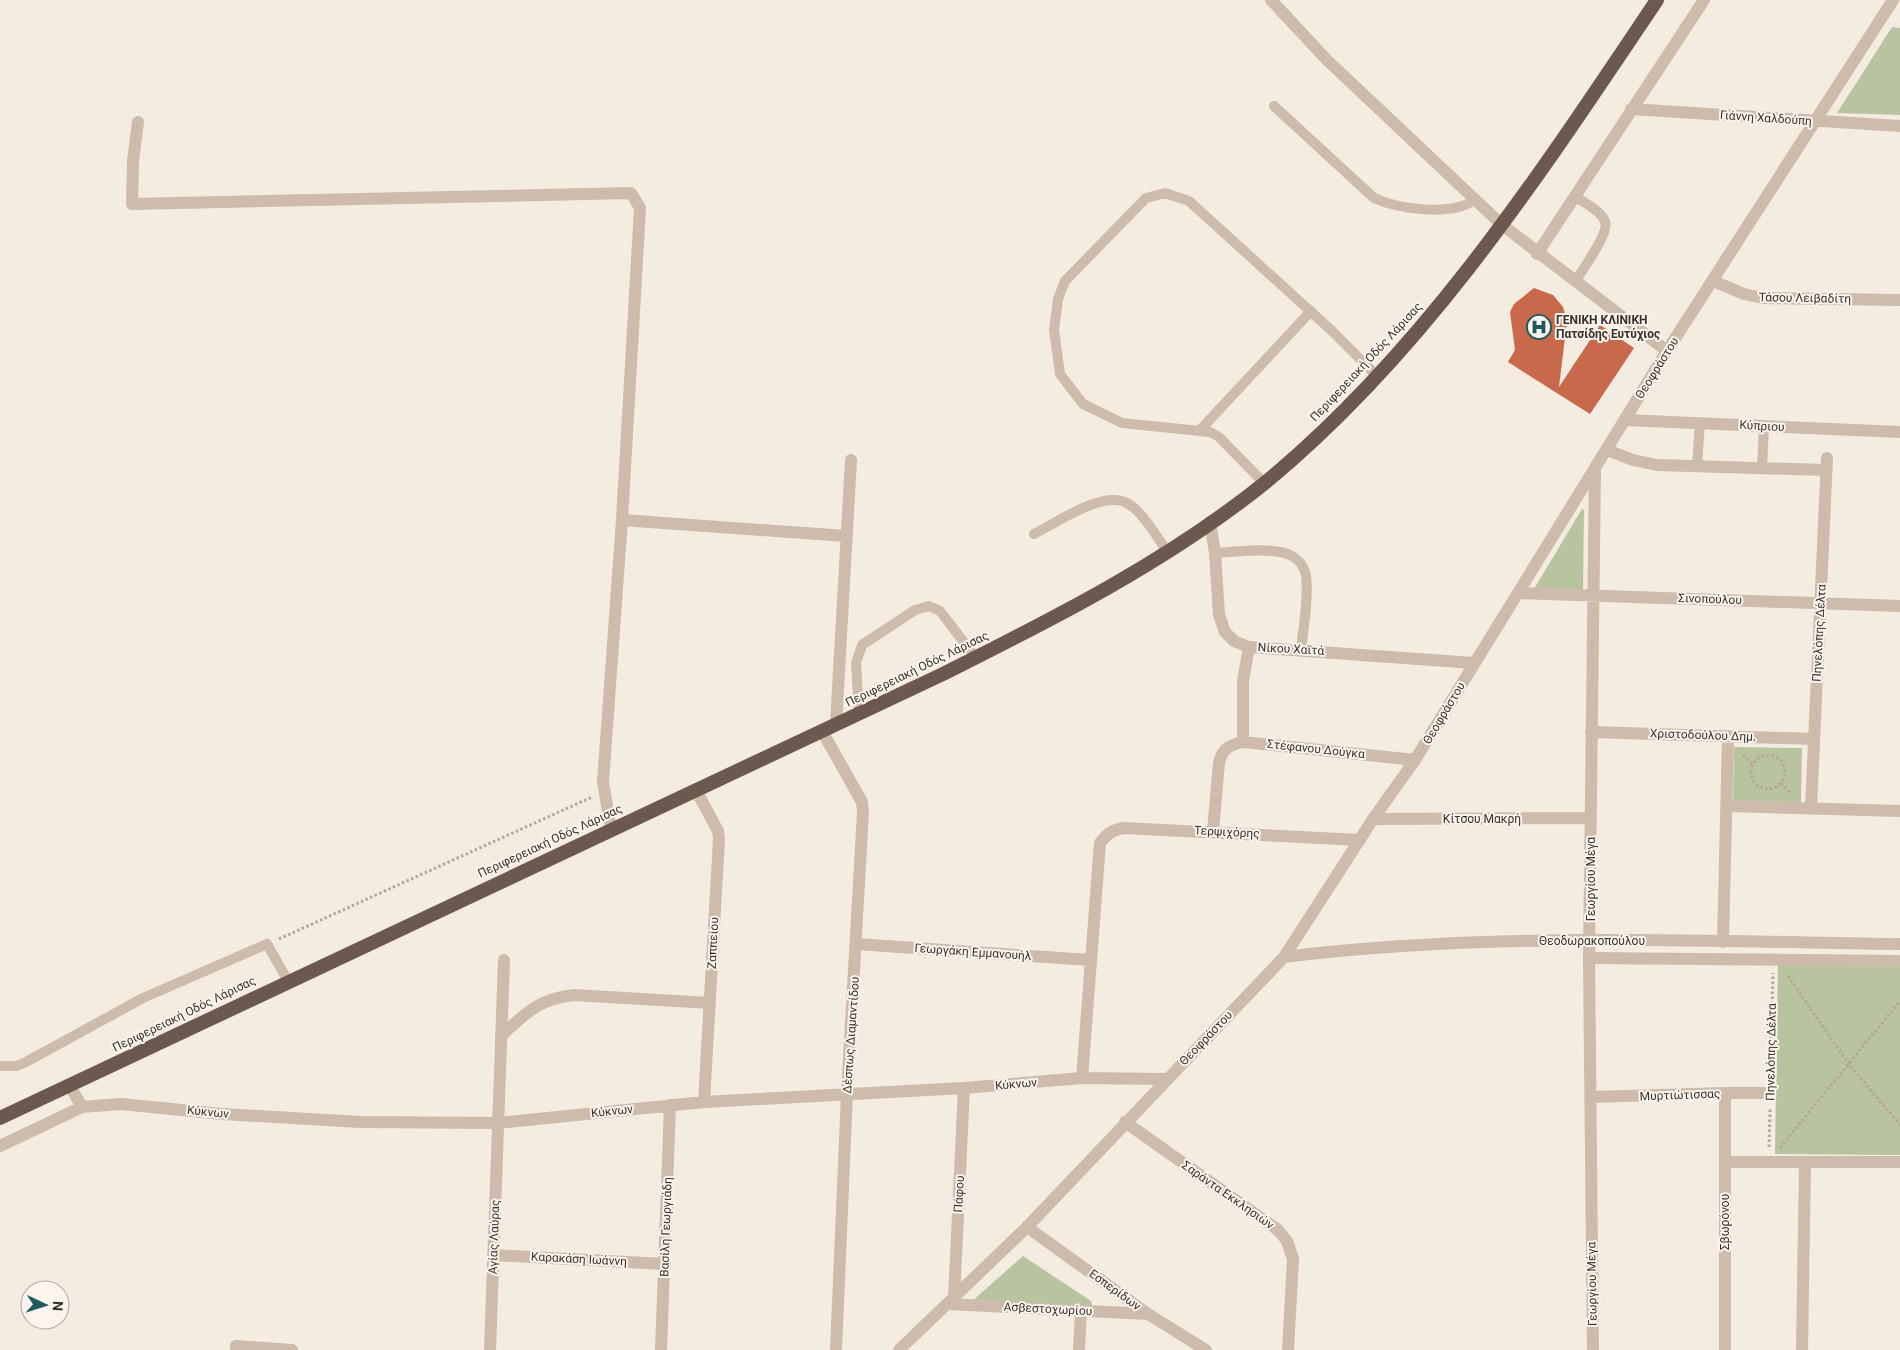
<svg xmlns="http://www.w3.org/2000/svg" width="1900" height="1350" font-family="Roboto,sans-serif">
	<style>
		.green { fill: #b8c4a0 }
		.building { fill: #c8694b }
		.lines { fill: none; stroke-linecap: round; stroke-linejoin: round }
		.path { stroke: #b9a596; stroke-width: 3; stroke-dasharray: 2.5 2.5; stroke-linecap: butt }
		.service { stroke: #cdbbac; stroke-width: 10 }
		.pedestrian { stroke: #cdbbac; stroke-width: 12 }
		.minor { stroke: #cdbbac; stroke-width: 12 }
		.tertiary { stroke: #cdbbac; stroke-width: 12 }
		.trunk { stroke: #6c584f; stroke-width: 14 }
		.labels { text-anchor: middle; stroke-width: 4; stroke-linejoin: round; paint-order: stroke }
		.street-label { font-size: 12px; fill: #3b302b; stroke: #fbf5ee }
		.poi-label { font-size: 12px; font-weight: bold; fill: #3b302b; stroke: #fbf5ee; text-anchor: start }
	</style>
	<rect width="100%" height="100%" fill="#f4ebe1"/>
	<!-- green -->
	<path class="green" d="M 1892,27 L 1900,28 L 1900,115 L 1837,113 Z
		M 1582,509 L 1584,510 L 1583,593 L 1534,589 Z
		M 1734,747 L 1802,748 L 1801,803 L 1733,801 Z
		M 1778,962 L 1900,964 L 1900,1155 L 1775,1154 Z
		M 1023,1256 L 1091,1301 L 1093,1307 L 971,1302 Z"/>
	<!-- building -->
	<path class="building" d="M 1534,288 L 1553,295 L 1563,307 L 1567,321 L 1559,387 L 1600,325 L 1634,348 L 1590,414 L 1508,362 L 1515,350 L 1510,312 L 1514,304 Z"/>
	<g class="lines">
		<!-- path -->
		<path class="path" d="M1751 772a17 17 0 1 1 34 0a17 17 0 1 1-34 0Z
			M 1743,755 L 1752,764
			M 1781,783 L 1790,792
			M 279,939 L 592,797
			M 1788,976 L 1848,1063 L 1900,1125
			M 1770,1079 L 1773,973
			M 1769,1147 L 1770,1108
			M 1780,1148 L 1900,1001"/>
		<!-- service -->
		<path class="service" d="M 1274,106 L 1374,198 C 1398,209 1454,217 1475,199
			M 1575,196 C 1584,203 1600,210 1605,221 C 1610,233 1582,270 1575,282
			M 1201,429 L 1311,311
			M 1697,466 L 1700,423
			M 1762,468 L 1764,426
			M 1264,483 L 1219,437 L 1210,432 L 1122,423 L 1083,404 L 1060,374 L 1054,330 L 1058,299 L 1065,281 L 1146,198 L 1165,193 L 1189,201 L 1331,330 L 1376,375
			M 1034,534 C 1056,523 1103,490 1127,503 C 1143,512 1156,536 1167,551
			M 1215,553 C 1236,552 1259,548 1280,552 C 1290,553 1300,560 1304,569 C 1311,583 1303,632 1301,649
			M 859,714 L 856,663 L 862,645 L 915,610 L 929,606 L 940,611 L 976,658
			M 0,1066 L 17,1066 L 26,1062 L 143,998 L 267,944 L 288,981"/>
		<!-- pedestrian -->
		<path class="pedestrian" d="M 1589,958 L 1900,961
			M 1725,1093 L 1770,1093"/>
		<!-- minor -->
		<path class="minor" d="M 1271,0 L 1327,60 L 1501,224 L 1667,351
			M 1631,109 L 1900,126
			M 138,122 L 133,161 L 132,204 L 631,193 L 640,208 L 622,520 L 603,782 L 611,829
			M 1537,254 L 1704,0
			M 1713,281 L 1744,294 L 1763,298 L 1900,300
			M 1625,420 L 1900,432
			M 1607,450 L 1633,460 L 1657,465 L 1826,470
			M 622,520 L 846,536
			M 1210,522 L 1215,553 L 1219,615 L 1225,632 L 1234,641 L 1249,647 L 1474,663
			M 1519,593 L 1900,606
			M 836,724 L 851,460
			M 1591,732 L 1814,739
			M 1243,742 L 1243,681 L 1249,647
			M 696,790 L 718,831 L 719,839 L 704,1102
			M 1727,806 L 1900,811
			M 1811,807 L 1827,458
			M 1373,819 L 1591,818
			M 1213,831 L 1219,763 C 1222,749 1229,745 1243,742 L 1415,760
			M 1723,942 L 1728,736
			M 856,944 L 1090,960
			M 501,1036 C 526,1013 538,999 574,995 L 710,1003
			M 1082,1078 L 1100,843 C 1107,834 1112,830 1124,828 L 1360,840
			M 70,1086 L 82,1107
			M 1590,1097 L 1725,1093 L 1725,1350
			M 1125,1122 L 1278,1230 L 1287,1241 L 1293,1259 L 1288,1350
			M 0,1146 L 82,1107 L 121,1104 L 222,1114 L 361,1122 L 498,1123 L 704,1102 L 964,1088 L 1082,1078 L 1166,1079
			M 1725,1162 L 1900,1162
			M 1027,1227 L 1148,1314 L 1206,1350
			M 493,1255 L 665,1264
			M 954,1299 L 964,1088
			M 948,1304 L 1148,1314
			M 236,1350 L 236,1346 L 292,1350
			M 490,1350 L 504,960
			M 661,1350 L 670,1105
			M 1079,1350 L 1081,1311
			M 1593,1350 L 1589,958 L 1595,468
			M 1802,1350 L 1805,1162"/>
		<!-- tertiary -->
		<path class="tertiary" d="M 822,731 L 862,802 L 863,812 L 847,1093 L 836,1350
			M 1284,957 C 1488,932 1695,941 1900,944
			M 899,1350 L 1027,1227 L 1284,957 L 1373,819 L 1415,760 L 1667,351 L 1893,0"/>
		<!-- trunk -->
		<path class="trunk" d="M 0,1118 L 943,674 C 1055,618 1168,561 1266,482 C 1426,350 1542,171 1657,0"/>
	</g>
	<!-- icons -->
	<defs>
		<symbol id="hospital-ring" viewBox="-11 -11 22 22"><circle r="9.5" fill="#fbf5ee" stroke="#1f5a5e" stroke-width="1.5"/><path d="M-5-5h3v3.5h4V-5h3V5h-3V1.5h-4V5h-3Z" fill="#1f5a5e"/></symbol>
	</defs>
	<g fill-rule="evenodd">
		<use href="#hospital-ring" x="1525" y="313" width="28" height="28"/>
	</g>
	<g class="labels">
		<!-- street labels -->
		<g class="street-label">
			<text transform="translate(1766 118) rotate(4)" y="4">Γιάννη Χαλδούπη</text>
			<text transform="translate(1805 298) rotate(1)" y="4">Τάσου Λειβαδίτη</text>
			<text transform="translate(1366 362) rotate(-47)" y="4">Περιφερειακή Οδός Λάρισας</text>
			<text transform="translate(1657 368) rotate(-58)" y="4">Θεοφράστου</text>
			<text transform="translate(1762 426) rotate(3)" y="4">Κύπριου</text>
			<text transform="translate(1710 599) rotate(2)" y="4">Σινοπούλου</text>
			<text transform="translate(1819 633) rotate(-87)" y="4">Πηνελόπης Δέλτα</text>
			<text transform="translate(1291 649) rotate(3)" y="4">Νίκου Χαϊτά</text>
			<text transform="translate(917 669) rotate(-26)" y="4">Περιφερειακή Οδός Λάρισας</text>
			<text transform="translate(1444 713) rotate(-59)" y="4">Θεοφράστου</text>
			<text transform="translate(1703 735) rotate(2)" y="4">Χριστοδούλου Δημ.</text>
			<text transform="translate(1316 749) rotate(6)" y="4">Στέφανου Δούγκα</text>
			<text x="1482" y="823">Κίτσου Μακρή</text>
			<text transform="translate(1227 832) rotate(3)" y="4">Τερψιχόρης</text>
			<text transform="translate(550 841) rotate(-25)" y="4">Περιφερειακή Οδός Λάρισας</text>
			<text transform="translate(1591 879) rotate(-90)" y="4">Γεωργίου Μέγα</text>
			<text x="1592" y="945">Θεοδωρακοπούλου</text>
			<text transform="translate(713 943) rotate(-87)" y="4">Ζαππείου</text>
			<text transform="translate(973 952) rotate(4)" y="4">Γεωργάκη Εμμανουήλ</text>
			<text transform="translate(184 1014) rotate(-26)" y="4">Περιφερειακή Οδός Λάρισας</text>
			<text transform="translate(851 1035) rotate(-86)" y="4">Δέσπως Διαμαντίδου</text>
			<text transform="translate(1206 1038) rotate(-46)" y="4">Θεοφράστου</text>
			<text transform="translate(1771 1052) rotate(-89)" y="4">Πηνελόπης Δέλτα</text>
			<text transform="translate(1016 1084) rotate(-5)" y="4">Κύκνων</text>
			<text transform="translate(1680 1095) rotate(-2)" y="4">Μυρτιώτισσας</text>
			<text transform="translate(612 1111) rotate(-6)" y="4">Κύκνων</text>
			<text transform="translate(208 1112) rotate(6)" y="4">Κύκνων</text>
			<text transform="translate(959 1194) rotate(-87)" y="4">Πάφου</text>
			<text transform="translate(1228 1195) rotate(35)" y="4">Σαράντα Εκκλησιών</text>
			<text transform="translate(1725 1222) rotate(-90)" y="4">Σβωρόνου</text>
			<text transform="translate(666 1227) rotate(-88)" y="4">Βασίλη Γεωργιάδη</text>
			<text transform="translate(494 1237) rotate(-88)" y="4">Αγίας Λαύρας</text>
			<text transform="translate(579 1259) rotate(3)" y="4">Καρακάση Ιωάννη</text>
			<text transform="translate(1592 1284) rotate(-91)" y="4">Γεωργίου Μέγα</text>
			<text transform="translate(1115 1290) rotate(36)" y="4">Εσπερίδων</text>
			<text transform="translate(1048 1309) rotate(3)" y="4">Ασβεστοχωρίου</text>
		</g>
		<!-- poi labels -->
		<g class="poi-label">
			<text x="1556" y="324">ΓΕΝΙΚΗ ΚΛΙΝΙΚΗ<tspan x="1556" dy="14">Πατσίδης Ευτύχιος</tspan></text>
		</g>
	</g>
	<!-- north arrow -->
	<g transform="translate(45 1305) rotate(94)"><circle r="24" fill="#fbf5ee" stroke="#aea6a0"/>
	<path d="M0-4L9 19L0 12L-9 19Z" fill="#1f5a5e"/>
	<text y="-8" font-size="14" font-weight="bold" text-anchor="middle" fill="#3b302b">N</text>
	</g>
</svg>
